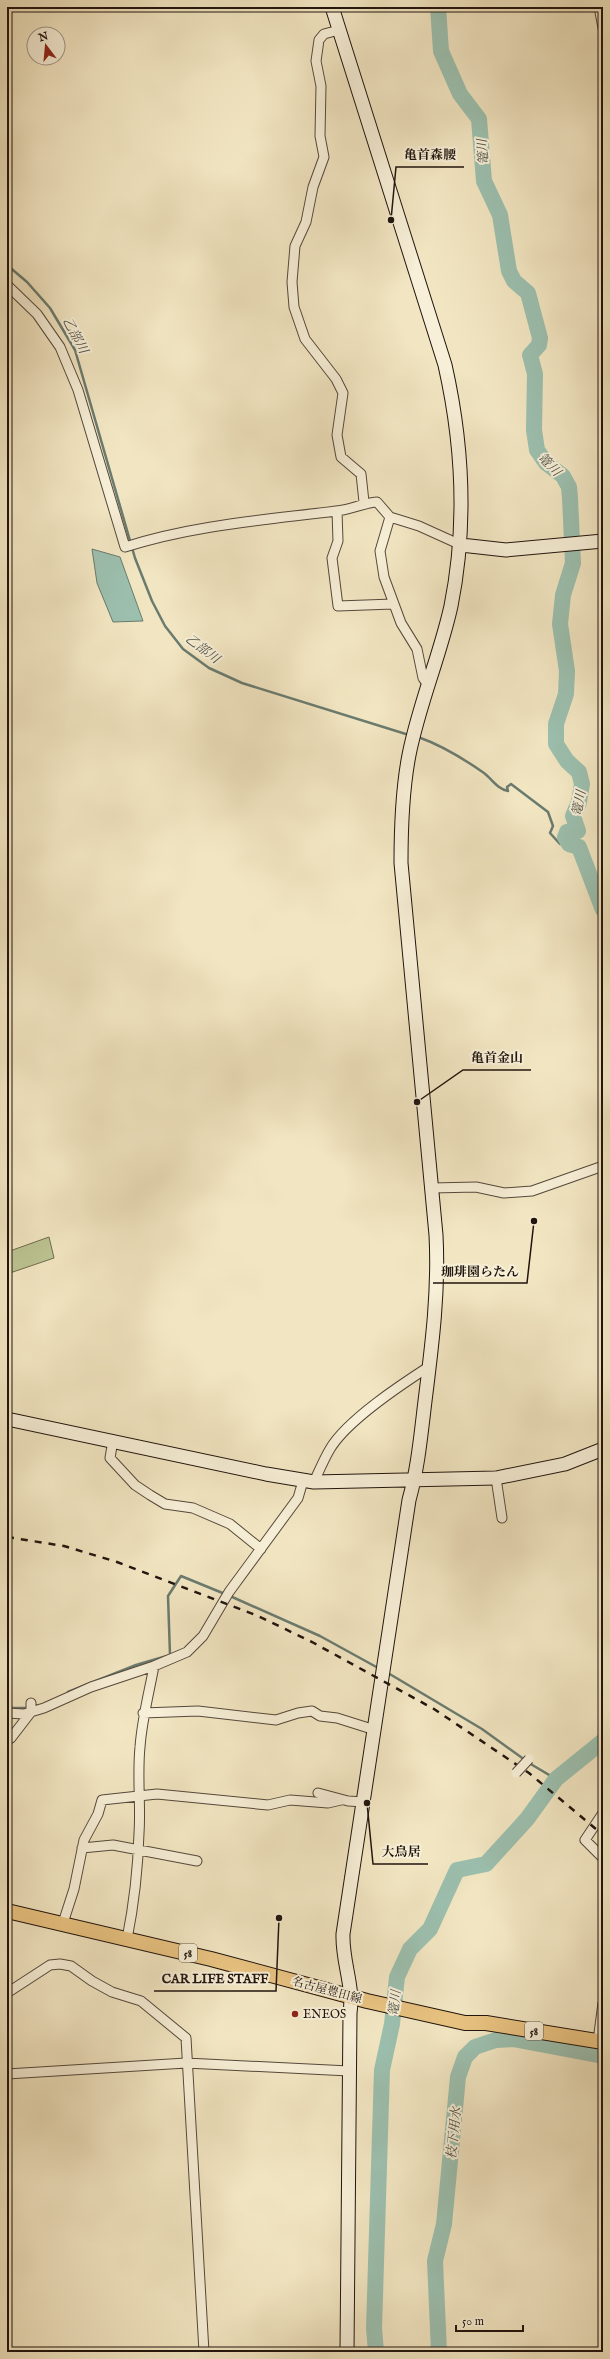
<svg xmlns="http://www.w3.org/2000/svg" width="610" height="2359" font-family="'IM FELL English','Noto Serif JP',serif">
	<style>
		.green { fill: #bcc492; stroke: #6e6c50 }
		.water { fill: #9cc0af; stroke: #6a7b6f }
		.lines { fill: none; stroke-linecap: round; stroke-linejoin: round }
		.stream { stroke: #6a7b6f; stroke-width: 2.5 }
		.river { stroke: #9cc0af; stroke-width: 16 }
		.street-casing { stroke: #54483b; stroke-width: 11 }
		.secondary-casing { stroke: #20140e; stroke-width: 15 }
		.primary-casing { stroke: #20140e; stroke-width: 16 }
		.street { stroke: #f7efd7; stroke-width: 9 }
		.secondary { stroke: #f7efd7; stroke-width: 13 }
		.primary { stroke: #e9c381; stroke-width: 14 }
		.rail { stroke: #20140e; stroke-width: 2.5; stroke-dasharray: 7 7; stroke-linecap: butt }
		.street-bridge-casing { stroke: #54483b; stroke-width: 11; stroke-linecap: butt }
		.street-bridge { stroke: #f7efd7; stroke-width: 9 }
		.poi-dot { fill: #8f2418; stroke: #f7efd7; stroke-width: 1.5 }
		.labels { text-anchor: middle; stroke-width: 4; stroke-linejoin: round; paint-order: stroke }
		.shield { fill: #f7efd7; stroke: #60564a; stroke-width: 1 }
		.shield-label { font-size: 11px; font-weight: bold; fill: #20140e }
		.street-label { font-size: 12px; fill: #20140e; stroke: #f7efd7 }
		.poi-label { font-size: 12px; fill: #20140e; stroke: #f7efd7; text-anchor: start }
		.water-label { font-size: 13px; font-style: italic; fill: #4b5046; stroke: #f7efd7 }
		.leader { fill: none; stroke: #20140e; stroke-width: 1.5 }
		.callout-dot { fill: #20140e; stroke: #f7efd7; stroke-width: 1.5 }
		.callout-label { font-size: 13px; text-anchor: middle; font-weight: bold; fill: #20140e; stroke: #f7efd7; stroke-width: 4; stroke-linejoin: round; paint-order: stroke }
	</style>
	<rect width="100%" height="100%" fill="#f2e6c2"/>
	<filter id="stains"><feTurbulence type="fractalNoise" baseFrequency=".005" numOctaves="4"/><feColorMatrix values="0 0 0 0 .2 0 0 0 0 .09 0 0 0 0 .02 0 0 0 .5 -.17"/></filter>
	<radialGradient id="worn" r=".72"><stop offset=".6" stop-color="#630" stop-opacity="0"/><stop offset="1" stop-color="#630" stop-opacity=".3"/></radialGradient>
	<!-- green -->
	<path class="green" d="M 49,1237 L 54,1258 L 7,1274 L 7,1252 Z"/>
	<!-- water -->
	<path class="water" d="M 92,549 L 120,557 L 143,621 L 113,622 L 97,583 Z"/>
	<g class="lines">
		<!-- stream -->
		<path class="stream" d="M 7,265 L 27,282 L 50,308 L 75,350 L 135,558 L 152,601 L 165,626 L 183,649 L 209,668 L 242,683 L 409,735
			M 418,737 C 441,745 464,759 484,773 C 492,779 497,789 508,791 L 507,787 L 511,784 L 548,812 L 553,826 L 550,833 L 560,844 L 569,844
			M 230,1596 L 320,1636 L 380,1669
			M 388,1673 L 482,1729 L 525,1760
			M 68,1692 L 136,1665 L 170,1655 L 168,1596 L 181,1576 L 225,1594
			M 7,1708 L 28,1708
			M 529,1763 L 556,1779"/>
		<!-- river -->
		<path class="river" d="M 438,7 L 441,51 L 460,94 L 479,119 L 484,181 L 500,215 L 509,271 L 514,281 L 528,293 L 540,338 L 539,345 L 530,355 L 535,374 L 534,430 L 537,450 L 546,463 L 563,476 L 569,487 L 570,498 L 573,563 L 563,595 L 560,624 L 567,671 L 566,694 L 556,724 L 556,744 L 567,761 L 579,772 L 582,784 L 579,802 L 573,816 L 578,831 L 567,832 L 565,837 L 569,844 L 579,847 L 603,910
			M 376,2352 L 374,2328 L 382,2070 L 392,2024 L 397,1977 L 410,1949 L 430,1929 L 457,1870 L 486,1864 L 527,1819 L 556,1779 L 603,1741
			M 439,2352 L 435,2261 L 444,2224 L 458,2077 L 465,2057 L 475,2047 L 496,2040 L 513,2039 L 603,2056"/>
		<defs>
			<path id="street" d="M 599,7 L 603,28
				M 339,30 L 324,34 L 319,40 L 316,61 L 321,86 L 320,136 L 324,157 L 313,187 L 306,222 L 295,246 L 292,282 L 294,307 L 305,339 L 336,379 L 343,393 L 337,435 L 341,457 L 361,474 L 364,502
				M 7,285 L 37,314 L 60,347 L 78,390 L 125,547 C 194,525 265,520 336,511 C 351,510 362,503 377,502 L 390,517 L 419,526 L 461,545
				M 337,511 L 338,541 L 332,558 L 338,606 L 393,604
				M 390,517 L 380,551 L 384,577 L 401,623 L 417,649 L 423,678 L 428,685
				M 432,1188 L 476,1187 L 504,1193 L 532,1191 L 603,1166
				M 113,1440 L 110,1458 L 135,1485 L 150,1495 L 165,1504 L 193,1508 L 230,1524 L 261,1549
				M 496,1478 L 502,1518
				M 314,1482 C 319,1471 324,1459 330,1449 C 347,1420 402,1384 430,1366
				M 7,1713 L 24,1714 L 44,1708 L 91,1687 L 154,1666 L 187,1652 L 203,1636 L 229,1592 L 298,1498 L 303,1481
				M 143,1713 L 198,1711 L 276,1720 L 298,1713 L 312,1711 L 320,1716 L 337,1718 L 375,1730
				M 7,1740 L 11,1738 L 31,1712 L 31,1703
				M 318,1793 L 348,1801 L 364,1802
				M 603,1813 L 585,1840 L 603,1858
				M 82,1848 L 113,1845 L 197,1861
				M 63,1923 L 74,1889 L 84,1840 L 98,1814 L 102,1800 L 157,1794 L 268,1805 L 290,1800 L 328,1803 L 341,1800
				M 127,1939 C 134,1904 138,1868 139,1833 C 141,1805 137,1776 140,1747 C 142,1719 149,1693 154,1666
				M 7,1993 L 50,1965 L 60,1964 L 71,1966 L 92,1981 L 112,1992 L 141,2001 L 186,2038 L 204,2352
				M 598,2041 L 603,2003
				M 7,2074 L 186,2063 L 349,2071"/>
			<path id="secondary" d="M 332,7 L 445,365 C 463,445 467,526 451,606 C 440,656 419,704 409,755 C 402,791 401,826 401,863 L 436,1235 C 439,1291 432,1345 425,1401 C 421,1434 418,1468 409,1500 L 343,1934 C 342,1962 354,1985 350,2013 L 347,2352
				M 461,545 L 506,550 L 603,541
				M 7,1419 L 266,1474 L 314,1482 L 496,1478 L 565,1464 L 603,1449"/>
			<path id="primary" d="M 7,1911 L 211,1959 L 367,2001 L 465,2023 L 486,2023 L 603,2042"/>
		</defs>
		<!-- street casing -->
		<use href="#street" class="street-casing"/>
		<!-- secondary casing -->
		<use href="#secondary" class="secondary-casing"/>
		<!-- primary casing -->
		<use href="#primary" class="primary-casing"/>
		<!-- street -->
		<use href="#street" class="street"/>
		<!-- secondary -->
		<use href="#secondary" class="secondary"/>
		<!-- primary -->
		<use href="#primary" class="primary"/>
		<!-- rail -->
		<path class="rail" d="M 7,1537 L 64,1546 L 117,1562 L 258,1616 L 312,1642 L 434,1709 L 529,1773 L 603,1835"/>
		<defs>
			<path id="street-bridge" d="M 516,1773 L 529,1759"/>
		</defs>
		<!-- street-bridge casing -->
		<use href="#street-bridge" class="street-bridge-casing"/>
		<!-- street-bridge -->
		<use href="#street-bridge" class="street-bridge"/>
	</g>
	<!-- markers -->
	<circle class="poi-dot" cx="295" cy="2014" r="4"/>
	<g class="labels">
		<!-- shield labels -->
		<g class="shield">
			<rect x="179" y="1944" width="18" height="18" rx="3"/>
			<rect x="525" y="2022" width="18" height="18" rx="3"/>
		</g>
		<g class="shield-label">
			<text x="188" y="1957">58</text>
			<text x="534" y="2035">58</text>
		</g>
		<!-- street labels -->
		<g class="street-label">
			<text transform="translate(327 1990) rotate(15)" y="4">名古屋豊田線</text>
		</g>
		<!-- poi labels -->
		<g class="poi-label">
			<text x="303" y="2018">ENEOS</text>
		</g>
		<!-- water labels -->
		<g class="water-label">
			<text transform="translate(482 152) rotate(-94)" y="5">篭川</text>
			<text transform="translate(76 335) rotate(62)" y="5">乙部川</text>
			<text transform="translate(550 464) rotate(46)" y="5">篭川</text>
			<text transform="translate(203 648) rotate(37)" y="5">乙部川</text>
			<text transform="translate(578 803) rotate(-79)" y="5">篭川</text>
			<text transform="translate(394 2003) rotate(-84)" y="5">篭川</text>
			<text transform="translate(453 2133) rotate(-84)" y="5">枝下用水</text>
		</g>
	</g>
	<!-- callouts -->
	<path class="leader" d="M391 220L396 167H464M417 1102L463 1070H531M534 1221L527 1283H433M367 1803L373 1864H428M279 1918L276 1991H154"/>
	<g class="callout-dot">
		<circle cx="391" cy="220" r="4"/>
		<circle cx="417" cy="1102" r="4"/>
		<circle cx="534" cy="1221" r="4"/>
		<circle cx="367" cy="1803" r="4"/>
		<circle cx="279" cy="1918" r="4"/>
	</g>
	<g class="callout-label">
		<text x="430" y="159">亀首森腰</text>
		<text x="497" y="1062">亀首金山</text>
		<text x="480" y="1276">珈琲園らたん</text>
		<text x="401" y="1856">大鳥居</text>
		<text x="215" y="1983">CAR LIFE STAFF</text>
	</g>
	<!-- margin -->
	<rect width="610" height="2359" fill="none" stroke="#f2e6c2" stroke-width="24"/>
	<rect x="8" y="8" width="594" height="2343" fill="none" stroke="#20140e" stroke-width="2"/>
	<rect x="12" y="12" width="586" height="2335" fill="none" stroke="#20140e"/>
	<!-- north arrow -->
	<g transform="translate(46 46) rotate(344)"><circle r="19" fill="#f7efd7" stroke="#a19787"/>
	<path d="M0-3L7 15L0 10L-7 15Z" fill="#8f2418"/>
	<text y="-6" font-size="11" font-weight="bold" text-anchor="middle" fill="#20140e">N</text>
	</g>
	<!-- scale -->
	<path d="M456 2325v6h67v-6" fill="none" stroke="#20140e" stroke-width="2"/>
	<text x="462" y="2325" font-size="12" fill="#20140e" stroke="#f7efd7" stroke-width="3" paint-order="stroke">50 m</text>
	<rect width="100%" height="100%" filter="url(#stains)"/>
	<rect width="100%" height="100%" fill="url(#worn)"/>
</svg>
